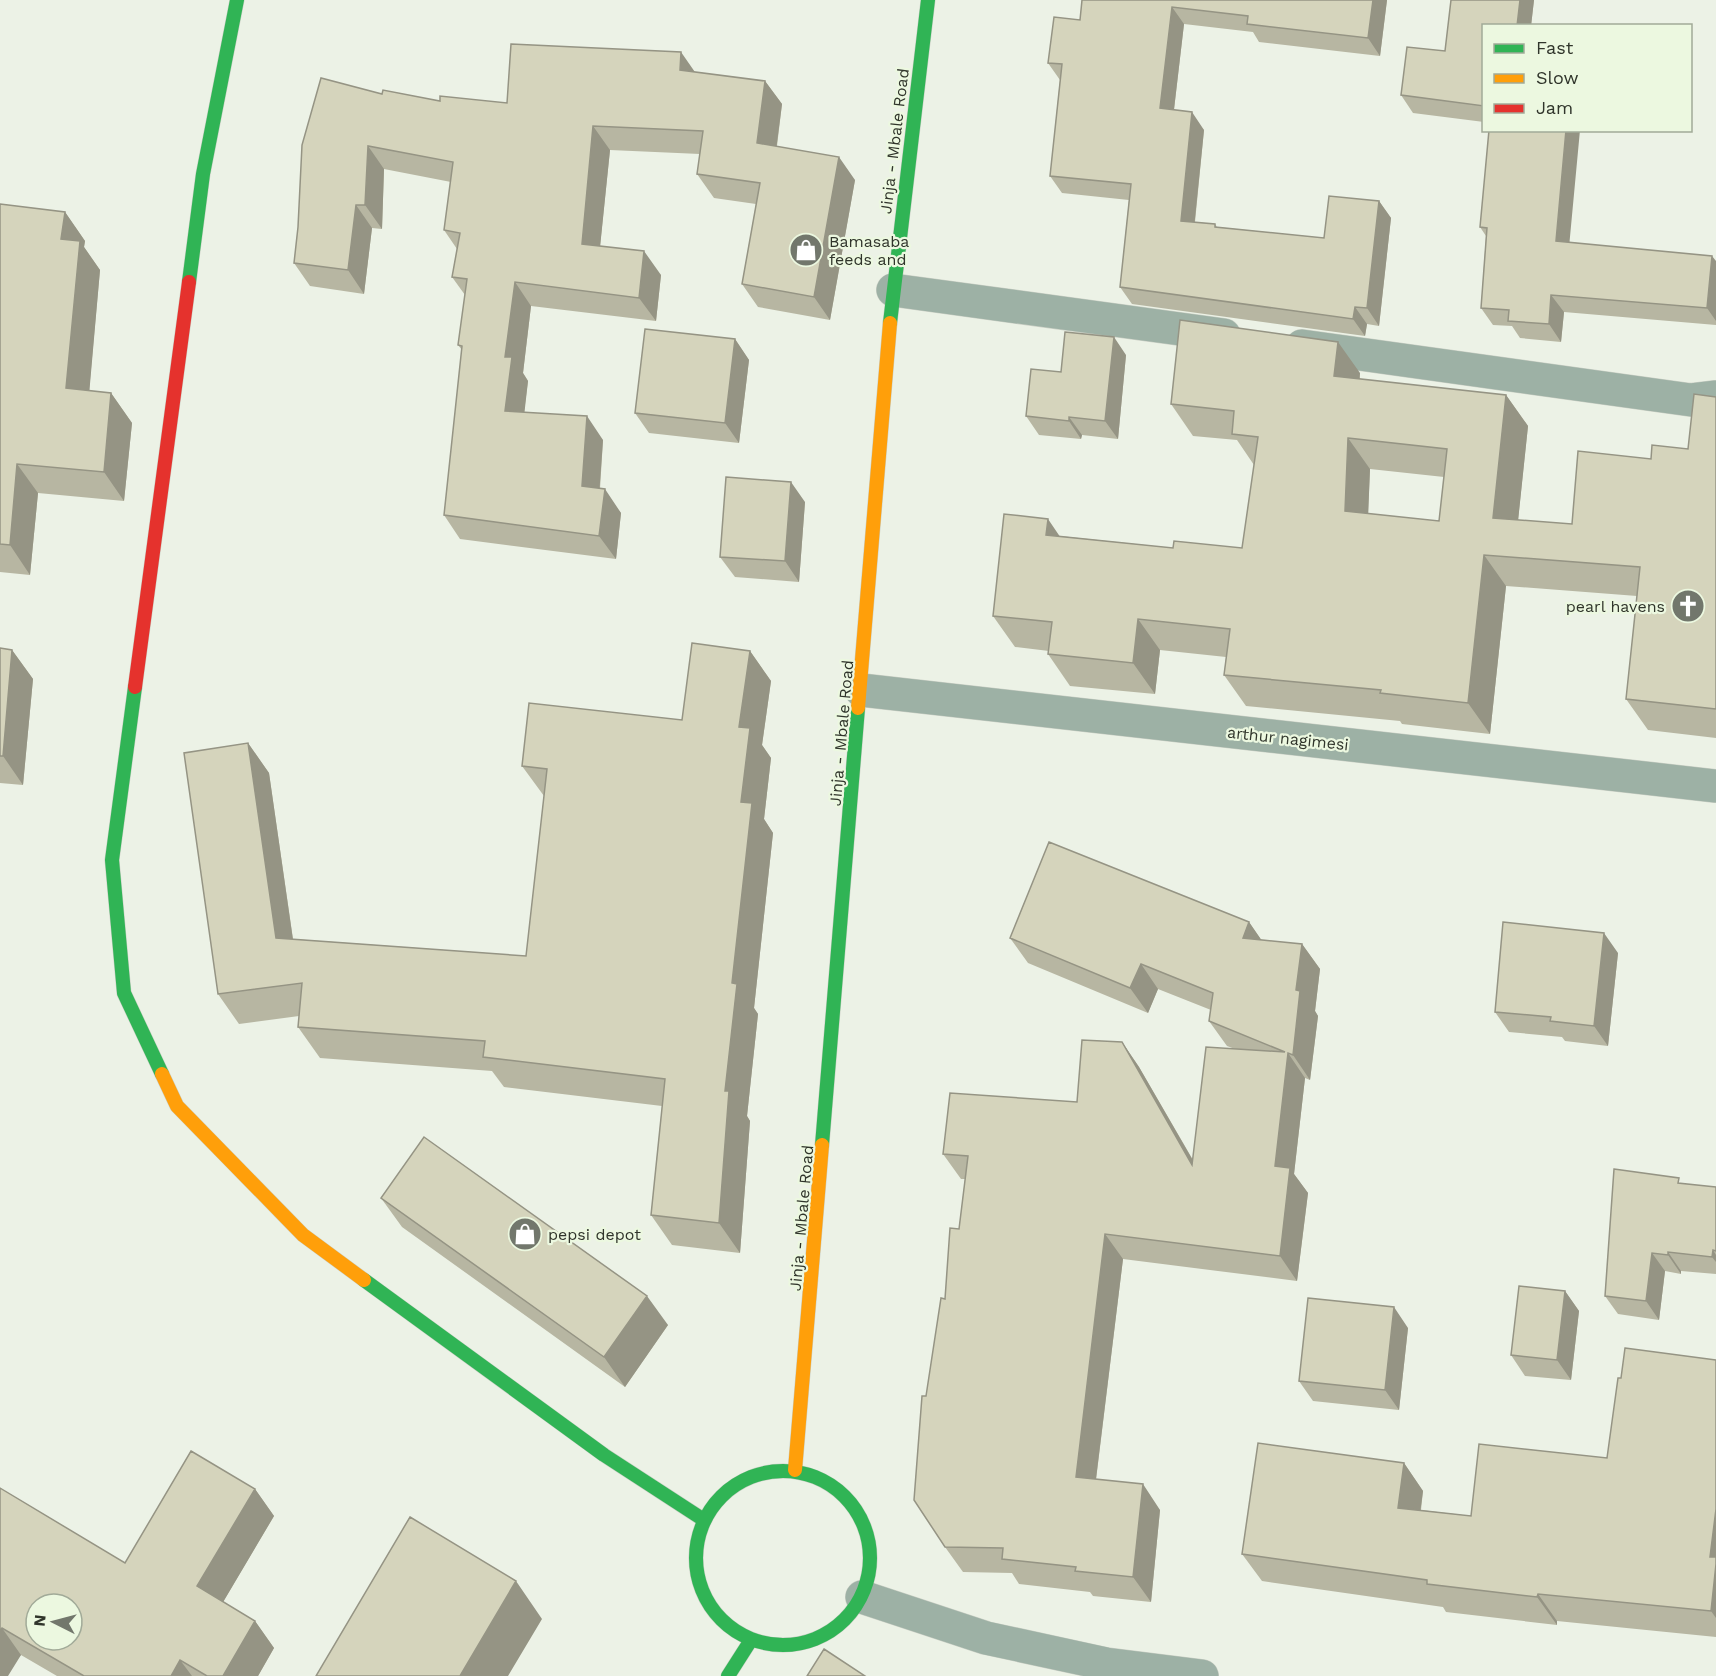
<svg xmlns="http://www.w3.org/2000/svg" width="1716" height="1676" font-family="'Work Sans',sans-serif">
	<style>
		.lines { fill: none; stroke-linecap: round; stroke-linejoin: round }
		.street-casing { stroke: #cacfc5; stroke-width: 34 }
		.fast-casing { stroke: #cacfc5; stroke-width: 15 }
		.slow-casing { stroke: #cacfc5; stroke-width: 15 }
		.jam-casing { stroke: #cacfc5; stroke-width: 15 }
		.street { stroke: #9db1a5; stroke-width: 33 }
		.fast { stroke: #30b455; stroke-width: 14 }
		.slow { stroke: #ff9f0a; stroke-width: 14 }
		.jam { stroke: #e5322d; stroke-width: 14 }
		.wall { fill: #b7b6a2; fill-rule: evenodd }
		.shaded-wall { fill: #959484 }
		.building { fill: #d5d4bc; stroke: #959484; stroke-width: 1.5; fill-rule: evenodd }
		.labels { text-anchor: middle; stroke-width: 4.5; stroke-linejoin: round; paint-order: stroke }
		.street-label { font-size: 16px; fill: #30352b; stroke: #ecf8e0 }
		.poi-label { font-size: 16px; fill: #30352b; stroke: #ecf8e0; text-anchor: start }
	</style>
	<rect width="100%" height="100%" fill="#ecf2e6"/>
	<g class="lines">
		<defs>
			<path id="street" d="M 893,290 L 1224,335
				M 1302,346 L 1691,400 L 1716,397
				M 861,690 L 1716,786
				M 862,1597 L 986,1638 L 1106,1664 L 1202,1676"/>
			<path id="fast" d="M 189,282 L 203,174 L 237,0
				M 890,323 L 928,0
				M 135,687 L 112,860 L 124,993 L 162,1074
				M 822,1145 L 858,708
				M 364,1280 L 604,1455 L 704,1520
				M696 1558a87 87 0 1 1 174 0a87 87 0 1 1-174 0Z
				M 728,1676 L 751,1640"/>
			<path id="slow" d="M 858,708 L 890,323
				M 162,1074 L 177,1106 L 303,1235 L 364,1280
				M 795,1470 L 822,1145"/>
			<path id="jam" d="M 135,687 L 189,282"/>
		</defs>
		<!-- street casing -->
		<use href="#street" class="street-casing"/>
		<!-- fast casing -->
		<use href="#fast" class="fast-casing"/>
		<!-- slow casing -->
		<use href="#slow" class="slow-casing"/>
		<!-- jam casing -->
		<use href="#jam" class="jam-casing"/>
		<!-- street -->
		<use href="#street" class="street"/>
		<!-- fast -->
		<use href="#fast" class="fast"/>
		<!-- slow -->
		<use href="#slow" class="slow"/>
		<!-- jam -->
		<use href="#jam" class="jam"/>
	</g>
	<!-- wall -->
	<path class="wall" d="M 1082,0 L 1387,0 L 1380,56 L 1259,42 L 1253,32 L 1184,24 L 1174,110 L 1204,130 L 1195,222 L 1215,224 L 1217,227 L 1324,238 L 1379,201 L 1391,218 L 1379,326 L 1367,324 L 1365,336 L 1132,304 L 1120,287 L 1129,200 L 1062,193 L 1050,176 L 1060,80 L 1048,63 L 1080,20 Z
		M 1451,0 L 1534,0 L 1531,26 L 1484,26 L 1484,122 L 1413,113 L 1401,95 L 1407,47 L 1445,51 Z
		M 695,72 L 765,81 L 782,104 L 777,146 L 855,180 L 830,320 L 758,307 L 742,284 L 756,204 L 714,198 L 697,174 L 700,154 L 610,150 L 600,246 L 661,275 L 656,321 L 531,306 L 523,373 L 528,381 L 524,412 L 603,440 L 600,489 L 621,513 L 616,559 L 460,539 L 444,515 L 462,350 L 458,345 L 465,295 L 452,277 L 457,249 L 444,230 L 451,182 L 384,169 L 382,229 L 372,228 L 364,294 L 310,286 L 294,263 L 382,94 L 440,101 L 507,103 Z
		M 0,204 L 65,212 L 85,241 L 84,247 L 100,270 L 89,391 L 111,393 L 132,423 L 124,501 L 38,493 L 30,575 L 0,572 Z
		M 1480,227 L 1570,242 L 1716,261 L 1716,325 L 1564,312 L 1561,342 L 1520,338 L 1512,326 L 1493,325 L 1481,308 L 1486,236 Z
		M 735,339 L 749,360 L 739,443 L 649,433 L 635,413 Z
		M 1126,355 L 1118,439 L 1082,435 L 1081,439 L 1039,435 L 1026,416 L 1061,372 Z
		M 1360,373 L 1360,379 L 1506,395 L 1528,426 L 1518,520 L 1572,524 L 1651,459 L 1688,449 L 1716,397 L 1716,738 L 1648,730 L 1626,699 L 1637,596 L 1506,586 L 1490,734 L 1402,724 L 1400,721 L 1246,706 L 1224,675 L 1226,657 L 1160,650 L 1155,694 L 1070,686 L 1048,654 L 1049,651 L 1015,647 L 993,616 L 1060,536 L 1173,548 L 1242,548 L 1254,465 L 1237,440 L 1193,436 L 1171,404 ZM 1370,469 L 1444,477 L 1439,521 L 1368,514 Z
		M 805,502 L 799,582 L 735,577 L 720,557 Z
		M 0,648 L 12,650 L 33,679 L 23,785 L 0,783 Z
		M 750,651 L 771,681 L 762,745 L 771,758 L 764,819 L 773,833 L 754,1008 L 758,1014 L 747,1116 L 750,1121 L 740,1253 L 672,1245 L 651,1215 L 662,1106 L 504,1087 L 492,1071 L 320,1058 L 298,1027 L 299,1016 L 239,1024 L 218,994 L 248,743 L 269,773 L 293,939 L 526,956 L 544,796 L 522,766 L 682,720 Z
		M 1249,922 L 1261,940 L 1302,944 L 1320,969 L 1315,1011 L 1318,1016 L 1310,1080 L 1305,1078 L 1294,1174 L 1308,1193 L 1297,1281 L 1123,1259 L 1096,1480 L 1160,1510 L 1151,1602 L 1093,1596 L 1090,1592 L 1019,1584 L 1012,1573 L 963,1572 L 945,1547 L 926,1396 L 959,1229 L 965,1179 L 961,1179 L 943,1154 L 1077,1102 L 1122,1042 L 1139,1067 L 1193,1160 L 1235,1049 L 1227,1046 L 1209,1021 L 1211,1010 L 1158,989 L 1148,1013 L 1028,963 L 1010,938 Z
		M 1618,953 L 1608,1046 L 1565,1041 L 1562,1037 L 1509,1032 L 1495,1012 Z
		M 1683,1184 L 1716,1187 L 1716,1274 L 1681,1271 L 1681,1274 L 1665,1271 L 1659,1320 L 1618,1314 L 1605,1296 Z
		M 381,1198 L 668,1325 L 625,1387 L 402,1227 Z
		M 1565,1291 L 1579,1311 L 1571,1380 L 1525,1376 L 1511,1355 Z
		M 1408,1328 L 1399,1410 L 1313,1401 L 1299,1381 Z
		M 1716,1360 L 1716,1637 L 1557,1621 L 1557,1625 L 1446,1612 L 1443,1607 L 1262,1581 L 1242,1554 L 1404,1463 L 1423,1491 L 1421,1510 L 1471,1516 L 1607,1458 L 1621,1378 Z
		M 0,1488 L 125,1563 L 255,1489 L 274,1516 L 223,1602 L 255,1621 L 274,1648 L 258,1676 L 57,1676 L 21,1655 L 0,1676 Z"/>
	<!-- shaded-wall -->
	<path class="shaded-wall" d="M 1373,0 L 1387,0 L 1380,56 L 1368,38 Z
		M 1520,0 L 1534,0 L 1531,26 L 1517,26 Z
		M 1172,7 L 1184,24 L 1172,126 L 1160,108 Z
		M 681,52 L 697,75 L 680,70 Z
		M 765,81 L 782,104 L 774,166 L 757,143 Z
		M 1192,112 L 1204,130 L 1193,238 L 1181,221 Z
		M 593,126 L 610,150 L 598,267 L 582,244 Z
		M 1566,130 L 1580,130 L 1568,258 L 1556,241 Z
		M 368,146 L 384,169 L 382,229 L 365,205 Z
		M 839,157 L 855,180 L 830,320 L 814,297 Z
		M 1379,201 L 1391,218 L 1379,326 L 1367,308 Z
		M 356,205 L 372,228 L 364,294 L 348,270 Z
		M 65,212 L 85,241 L 84,247 L 100,270 L 87,418 L 66,388 L 61,239 Z
		M 644,251 L 661,275 L 656,321 L 639,298 Z
		M 1712,256 L 1716,261 L 1716,321 L 1707,308 Z
		M 515,282 L 531,306 L 523,373 L 528,381 L 522,434 L 505,411 L 505,357 Z
		M 1551,295 L 1564,312 L 1561,342 L 1549,324 Z
		M 1355,307 L 1367,324 L 1365,336 L 1353,319 Z
		M 1114,337 L 1126,355 L 1118,439 L 1105,421 Z
		M 735,339 L 749,360 L 739,443 L 725,423 Z
		M 1338,342 L 1360,373 L 1356,407 L 1334,376 Z
		M 111,393 L 132,423 L 124,501 L 104,472 Z
		M 1506,395 L 1528,426 L 1515,550 L 1493,518 Z
		M 587,416 L 603,440 L 598,510 L 582,486 Z
		M 1069,417 L 1082,435 L 1081,439 L 1069,421 Z
		M 1348,438 L 1370,469 L 1367,543 L 1345,511 Z
		M 17,464 L 38,493 L 30,575 L 10,545 Z
		M 791,482 L 805,502 L 799,582 L 785,561 Z
		M 605,489 L 621,513 L 616,559 L 599,536 Z
		M 1048,519 L 1069,550 L 1046,535 Z
		M 1484,555 L 1506,586 L 1490,734 L 1468,703 Z
		M 1138,619 L 1160,650 L 1155,694 L 1133,663 Z
		M 12,650 L 33,679 L 23,785 L 3,756 Z
		M 750,651 L 771,681 L 762,745 L 771,758 L 764,819 L 773,833 L 754,1008 L 758,1014 L 747,1116 L 750,1121 L 740,1253 L 719,1223 L 725,1091 L 732,983 L 741,802 L 739,727 Z
		M 248,743 L 269,773 L 297,968 L 276,938 Z
		M 1249,922 L 1267,948 L 1243,938 Z
		M 1604,933 L 1618,953 L 1608,1046 L 1594,1026 Z
		M 1302,944 L 1320,969 L 1315,1011 L 1318,1016 L 1310,1080 L 1293,1055 L 1296,990 Z
		M 1141,964 L 1158,989 L 1148,1013 L 1130,988 Z
		M 1122,1042 L 1139,1067 L 1210,1190 L 1192,1165 Z
		M 1288,1053 L 1305,1078 L 1294,1174 L 1308,1193 L 1297,1281 L 1280,1256 L 1275,1166 Z
		M 1105,1234 L 1123,1259 L 1093,1503 L 1076,1477 Z
		M 1713,1250 L 1716,1255 L 1716,1262 L 1712,1257 Z
		M 1668,1252 L 1681,1271 L 1681,1274 L 1668,1255 Z
		M 1652,1253 L 1665,1271 L 1659,1320 L 1646,1301 Z
		M 1565,1291 L 1579,1311 L 1571,1380 L 1557,1360 Z
		M 647,1296 L 668,1325 L 625,1387 L 604,1357 Z
		M 1394,1307 L 1408,1328 L 1399,1410 L 1385,1390 Z
		M 1404,1463 L 1423,1491 L 1417,1536 L 1398,1508 Z
		M 1143,1484 L 1160,1510 L 1151,1602 L 1133,1577 Z
		M 255,1489 L 274,1516 L 216,1614 L 197,1586 Z
		M 1716,1509 L 1716,1618 L 1711,1611 L 1710,1557 Z
		M 516,1581 L 542,1619 L 508,1676 L 460,1676 Z
		M 1538,1594 L 1557,1621 L 1557,1625 L 1537,1597 Z
		M 255,1621 L 274,1648 L 258,1676 L 223,1676 Z
		M 2,1628 L 21,1655 L 8,1676 L 0,1676 L 0,1631 Z
		M 180,1660 L 192,1676 L 171,1676 Z"/>
	<!-- building -->
	<path class="building" d="M 1082,0 L 1373,0 L 1368,38 L 1247,24 L 1248,16 L 1172,7 L 1160,108 L 1192,112 L 1181,221 L 1215,224 L 1215,227 L 1324,238 L 1329,196 L 1379,201 L 1367,308 L 1355,307 L 1353,319 L 1120,287 L 1131,184 L 1050,176 L 1062,64 L 1048,63 L 1054,17 L 1080,20 Z
		M 1451,0 L 1520,0 L 1517,26 L 1484,26 L 1484,106 L 1401,95 L 1407,47 L 1445,51 Z
		M 511,44 L 681,52 L 680,70 L 765,81 L 757,143 L 839,157 L 814,297 L 742,284 L 760,183 L 697,174 L 703,131 L 593,126 L 582,244 L 644,251 L 639,298 L 515,282 L 505,357 L 512,357 L 505,411 L 587,416 L 582,486 L 605,489 L 599,536 L 444,515 L 462,346 L 458,345 L 467,279 L 452,277 L 460,233 L 444,230 L 453,162 L 368,146 L 365,205 L 356,205 L 348,270 L 294,263 L 298,227 L 302,145 L 321,78 L 382,94 L 383,90 L 440,101 L 440,96 L 507,103 Z
		M 1489,130 L 1566,130 L 1556,241 L 1712,256 L 1707,308 L 1551,295 L 1549,324 L 1508,321 L 1509,310 L 1481,308 L 1487,228 L 1480,227 Z
		M 0,204 L 65,212 L 61,239 L 80,241 L 66,388 L 111,393 L 104,472 L 17,464 L 10,545 L 0,544 Z
		M 1180,320 L 1338,342 L 1334,376 L 1506,395 L 1493,518 L 1572,524 L 1578,451 L 1651,459 L 1652,445 L 1688,449 L 1694,394 L 1716,397 L 1716,709 L 1626,699 L 1640,567 L 1484,555 L 1468,703 L 1380,693 L 1381,690 L 1224,675 L 1230,629 L 1138,619 L 1133,663 L 1048,654 L 1052,622 L 993,616 L 1004,514 L 1048,519 L 1046,535 L 1173,548 L 1174,541 L 1242,548 L 1258,437 L 1232,434 L 1234,411 L 1171,404 ZM 1348,438 L 1447,449 L 1439,521 L 1345,511 Z
		M 645,329 L 735,339 L 725,423 L 635,413 Z
		M 1065,332 L 1114,337 L 1105,421 L 1069,417 L 1069,421 L 1026,416 L 1031,369 L 1061,372 Z
		M 726,477 L 791,482 L 785,561 L 720,557 Z
		M 692,643 L 750,651 L 739,727 L 750,728 L 741,802 L 752,803 L 732,983 L 737,984 L 725,1091 L 729,1091 L 719,1223 L 651,1215 L 665,1079 L 483,1057 L 485,1041 L 298,1027 L 302,983 L 218,994 L 184,753 L 248,743 L 276,938 L 526,956 L 547,769 L 522,766 L 529,703 L 682,720 Z
		M 0,648 L 12,650 L 3,756 L 0,756 Z
		M 1049,842 L 1249,922 L 1243,938 L 1302,944 L 1296,990 L 1300,991 L 1293,1055 L 1288,1053 L 1275,1166 L 1290,1168 L 1280,1256 L 1105,1234 L 1076,1477 L 1143,1484 L 1133,1577 L 1075,1571 L 1076,1567 L 1002,1559 L 1003,1548 L 945,1547 L 914,1500 L 922,1396 L 926,1396 L 941,1298 L 945,1299 L 950,1228 L 959,1229 L 968,1156 L 943,1154 L 950,1093 L 1077,1102 L 1082,1040 L 1122,1042 L 1192,1165 L 1206,1047 L 1285,1052 L 1209,1021 L 1213,993 L 1141,964 L 1130,988 L 1010,938 Z
		M 1503,922 L 1604,933 L 1594,1026 L 1550,1021 L 1551,1017 L 1495,1012 Z
		M 424,1137 L 647,1296 L 604,1357 L 381,1198 Z
		M 1614,1169 L 1679,1178 L 1678,1183 L 1716,1187 L 1716,1251 L 1713,1250 L 1712,1257 L 1668,1252 L 1668,1255 L 1652,1253 L 1646,1301 L 1605,1296 Z
		M 1519,1286 L 1565,1291 L 1557,1360 L 1511,1355 Z
		M 1308,1298 L 1394,1307 L 1385,1390 L 1299,1381 Z
		M 1625,1348 L 1716,1360 L 1716,1509 L 1710,1557 L 1716,1557 L 1716,1564 L 1711,1611 L 1538,1594 L 1537,1597 L 1427,1584 L 1427,1580 L 1242,1554 L 1258,1443 L 1404,1463 L 1398,1508 L 1471,1516 L 1479,1444 L 1607,1458 L 1618,1378 L 1621,1378 Z
		M 191,1451 L 255,1489 L 197,1586 L 255,1621 L 223,1676 L 207,1676 L 180,1660 L 171,1676 L 84,1676 L 2,1628 L 0,1631 L 0,1488 L 125,1563 ZM 36,1604 L 72,1604 L 72,1640 L 36,1640 Z
		M 410,1517 L 516,1581 L 460,1676 L 316,1676 Z
		M 824,1649 L 865,1676 L 807,1676 Z"/>
	<!-- icons -->
	<defs>
		<symbol id="shop-disc" viewBox="-11 -11 22 22"><circle r="9.5" fill="#72776c" stroke="#ecf8e0"/><path d="M-5-2.5h2.3a2.7 3.5 0 0 1 5.4 0H5L5.5 6h-11ZM-1.5-2.5h3a1.5 2.3 0 0 0-3 0Z" fill="#fff"/></symbol>
		<symbol id="church-disc" viewBox="-11 -11 22 22"><circle r="9.5" fill="#72776c" stroke="#ecf8e0"/><path d="M-1.2-6h2.4v3.5h3.3v2.4h-3.3V6h-2.4V-.1h-3.3v-2.4h3.3Z" fill="#fff"/></symbol>
	</defs>
	<g fill-rule="evenodd">
		<use href="#shop-disc" x="787" y="231" width="38" height="38"/>
		<use href="#church-disc" x="1669" y="587" width="38" height="38"/>
		<use href="#shop-disc" x="506" y="1215" width="38" height="38"/>
	</g>
	<g class="labels">
		<!-- street labels -->
		<g class="street-label">
			<text transform="translate(894 141) rotate(-83)" y="6">Jinja - Mbale Road</text>
			<text transform="translate(841 733) rotate(-85)" y="6">Jinja - Mbale Road</text>
			<text transform="translate(1288 738) rotate(6)" y="6">arthur nagimesi</text>
			<text transform="translate(801 1218) rotate(-85)" y="6">Jinja - Mbale Road</text>
		</g>
		<!-- poi labels -->
		<g class="poi-label">
			<text x="829" y="247">Bamasaba<tspan x="829" dy="18">feeds and</tspan></text>
			<text x="1665" y="612" text-anchor="end">pearl havens</text>
			<text x="548" y="1240">pepsi depot</text>
		</g>
	</g>
	<!-- legend -->
	<rect x="1482" y="24" width="210" height="108" fill="#ecf8e0" stroke="#a1aa98" stroke-width="1.5"/>
	<rect x="1494" y="44" width="30" height="9" fill="#30b455" stroke="#a1aa98" stroke-width="1.5"/>
	<text x="1536" y="54" font-size="18" fill="#30352b">Fast</text>
	<rect x="1494" y="74" width="30" height="9" fill="#ff9f0a" stroke="#a1aa98" stroke-width="1.5"/>
	<text x="1536" y="84" font-size="18" fill="#30352b">Slow</text>
	<rect x="1494" y="104" width="30" height="9" fill="#e5322d" stroke="#a1aa98" stroke-width="1.5"/>
	<text x="1536" y="114" font-size="18" fill="#30352b">Jam</text>
	<!-- north arrow -->
	<g transform="translate(54 1622) rotate(276)"><circle r="28" fill="#ecf8e0" stroke="#a1aa98" stroke-width="1.5"/>
	<path d="M0-4.5L10 22L0 15L-10 22Z" fill="#72776c"/>
	<text y="-9" font-size="16" font-weight="bold" text-anchor="middle" fill="#30352b">N</text>
	</g>
</svg>
